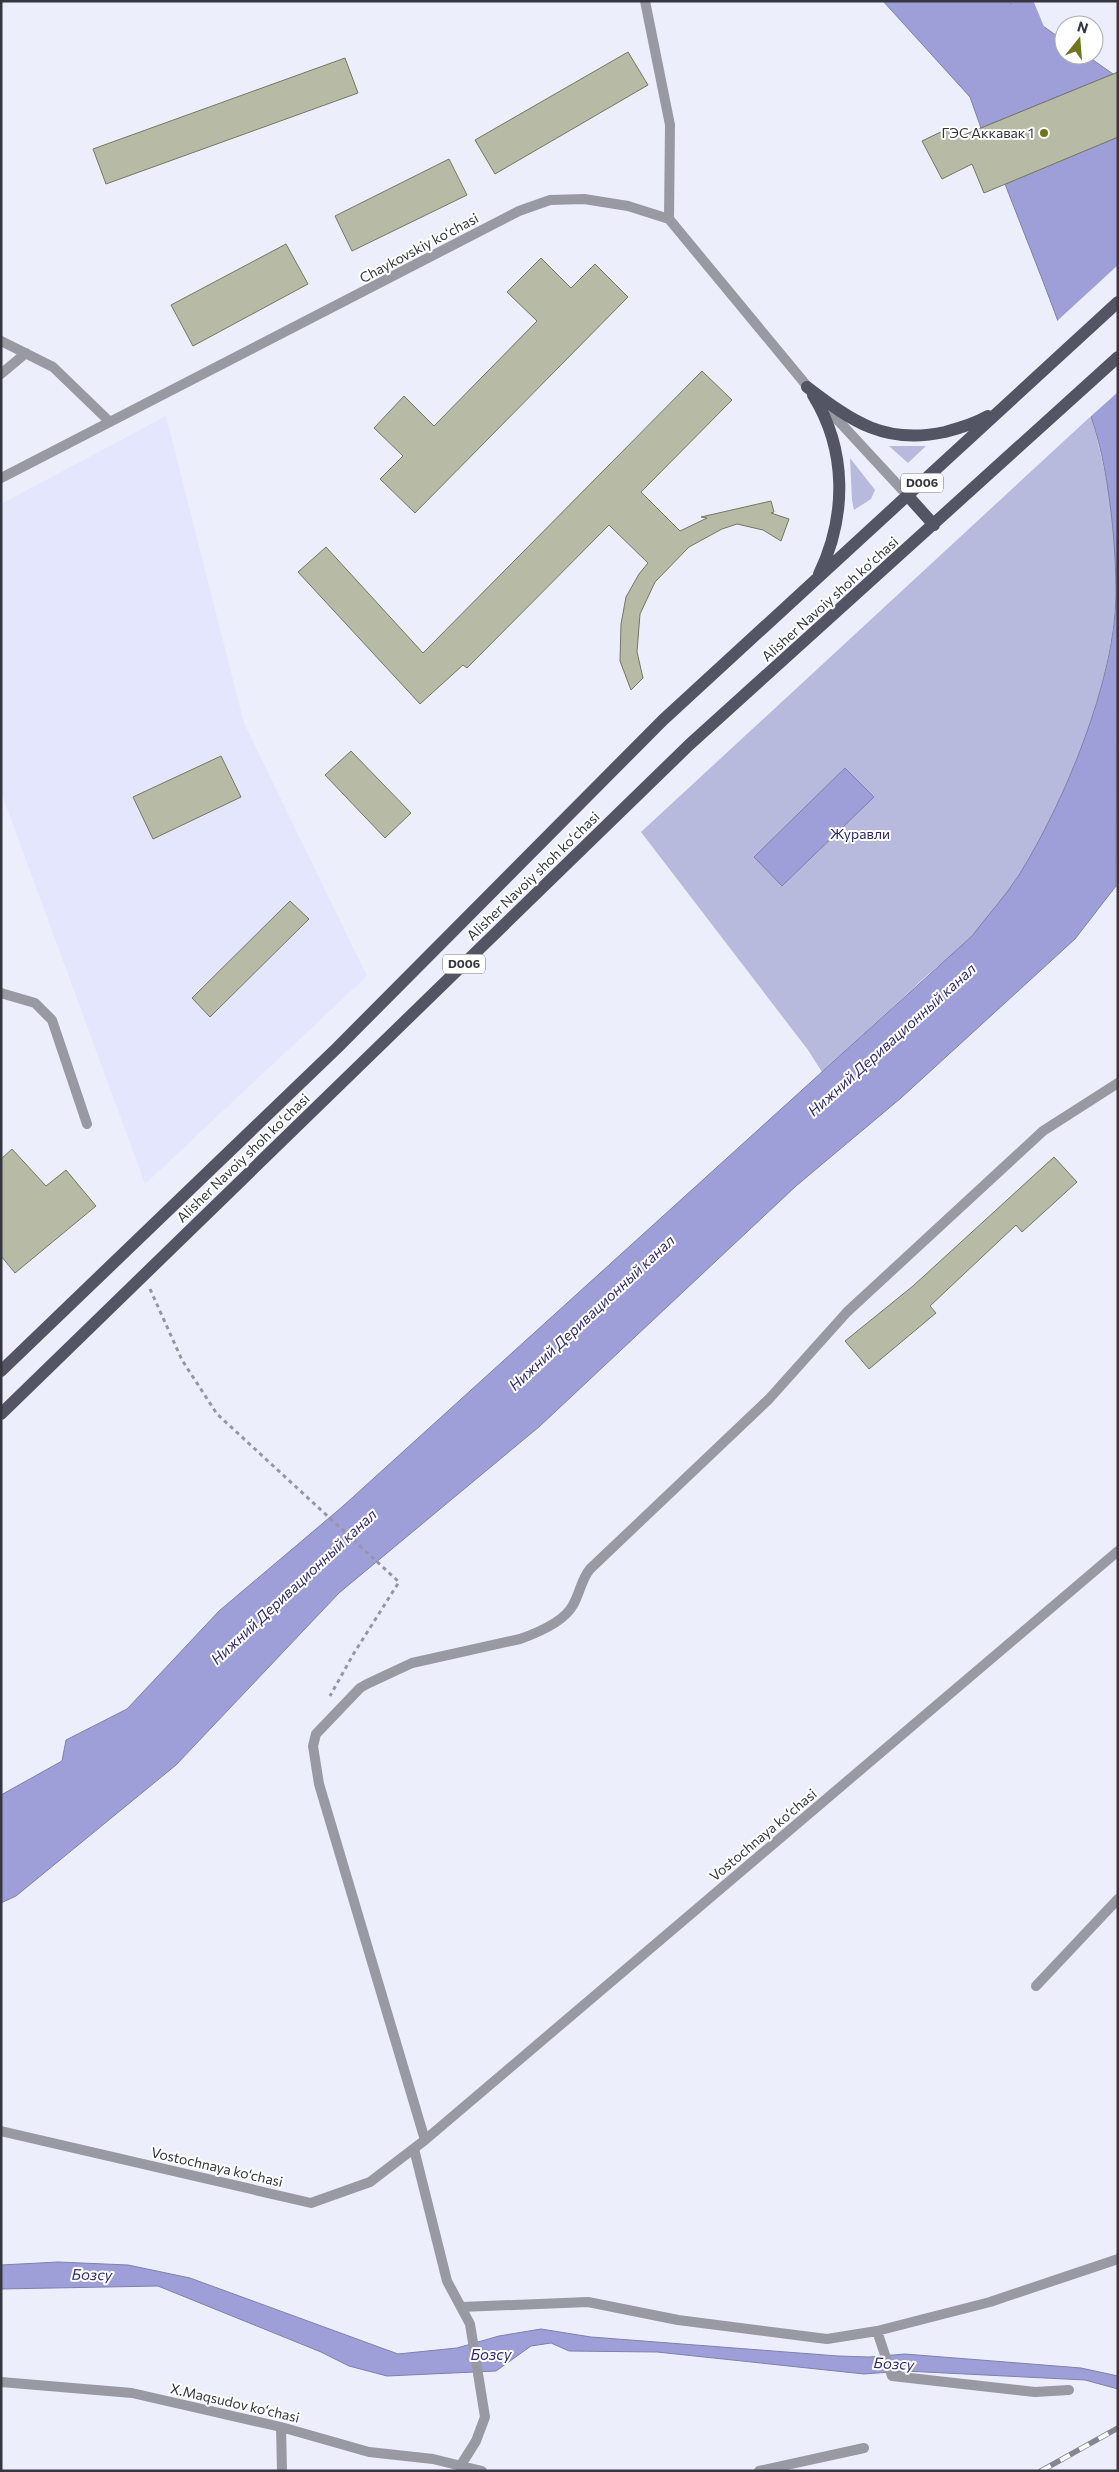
<svg xmlns="http://www.w3.org/2000/svg" width="1119" height="2472" font-family="Commissioner,sans-serif">
	<style>
		.built { fill: #e4e6fe }
		.green { fill: #b7b9dd }
		.water { fill: #9e9fd9; stroke: #7e80ab }
		.pier { fill: #edeefc }
		.lines { fill: none; stroke-linecap: round; stroke-linejoin: round }
		.canal { stroke: #9e9fd9; stroke-width: 21 }
		.building { fill: #b7baa4; stroke: #757762 }
		.path { stroke: #9697a3; stroke-width: 3; stroke-dasharray: 4 4; stroke-linecap: butt }
		.street { stroke: #9999a3; stroke-width: 10 }
		.primary { stroke: #535464; stroke-width: 12 }
		.rail-casing { stroke: #858691; stroke-width: 5.5 }
		.rail { stroke: #fff; stroke-width: 4; stroke-dasharray: 11; stroke-linecap: butt }
		.poi-dot { fill: #70751d; stroke: #fff; stroke-width: 2 }
		.labels { text-anchor: middle; stroke-width: 4; stroke-linejoin: round; paint-order: stroke }
		.shield { fill: #fff; stroke: #727279; stroke-width: 1 }
		.shield-label { font-size: 12px; font-weight: bold; fill: #35363f }
		.poi-label { font-size: 14px; fill: #35363f; stroke: #fff; text-anchor: end }
		.street-label { font-size: 14px; fill: #35363f; stroke: #fff }
		.park-label { font-size: 14px; fill: #2c2468; stroke: #fff }
		.water-label { font-size: 15px; font-style: italic; fill: #322b6f; stroke: #fff }
	</style>
	<rect width="100%" height="100%" fill="#edeefc"/>
	<!-- built -->
	<path class="built" d="M 166,416 L 244,723 L 367,976 L 145,1184 L 1,792 L 1,504 Z"/>
	<!-- green -->
	<path class="green" d="M 1091,416 C 1107,474 1119,536 1116,597 C 1110,707 1047,856 972,936 C 957,951 939,965 923,979 C 890,1010 856,1041 822,1072 L 808,1050 L 641,832 Z
		M 889,446 L 926,446 L 908,463 Z
		M 850,458 L 875,490 L 871,499 L 854,510 L 852,500 Z"/>
	<!-- water -->
	<path class="water" d="M 883,1 L 1008,1 L 1064,41 L 1064,55 L 1086,55 L 1113,74 L 981,128 L 970,97 Z
		M 1118,137 L 1116,886 L 1075,939 L 901,1098 L 796,1186 L 540,1426 L 339,1593 L 176,1765 L 16,1896 L 1,1903 L 1,1795 L 62,1761 L 66,1740 L 127,1709 L 219,1611 L 342,1507 L 972,936 C 987,916 1005,897 1019,875 C 1064,803 1115,681 1116,595 C 1116,552 1112,508 1104,466 C 1098,433 1086,401 1075,369 C 1054,307 1029,246 1005,184 Z
		M 845,768 L 874,797 L 782,886 L 754,857 Z
		M 58,2262 L 128,2265 L 190,2278 L 398,2354 L 457,2348 L 499,2336 L 541,2329 L 591,2337 L 838,2356 L 869,2357 L 905,2354 L 1081,2368 L 1118,2376 L 1118,2389 L 1085,2380 L 905,2371 L 864,2374 L 657,2352 L 569,2351 L 551,2343 L 531,2346 L 496,2371 L 387,2376 L 349,2366 L 321,2352 L 158,2286 L 1,2289 L 1,2265 Z"/>
	<!-- pier -->
	<path class="pier" d="M 1118,265 L 1118,392 L 1089,418 L 1056,322 Z"/>
	<g class="lines">
		<!-- canal -->
		<path class="canal" d="M 1022,1 L 1039,42"/>
	</g>
	<!-- building -->
	<path class="building" d="M 628,52 L 648,85 L 495,174 L 475,140 Z
		M 345,58 L 358,93 L 106,184 L 93,149 Z
		M 1118,72 L 1118,137 L 984,193 L 972,164 L 942,179 L 922,141 L 949,128 L 954,139 Z
		M 449,159 L 467,195 L 352,251 L 335,216 Z
		M 286,244 L 308,284 L 193,346 L 171,305 Z
		M 541,258 L 571,288 L 595,264 L 628,297 L 415,513 L 380,479 L 403,456 L 374,428 L 404,396 L 434,426 L 537,321 L 507,292 Z
		M 702,371 L 732,400 L 641,492 L 680,531 L 707,518 L 701,517 L 771,501 L 774,512 L 771,513 L 789,519 L 781,541 L 763,530 L 737,524 L 722,529 L 689,547 L 655,582 L 640,614 L 637,652 L 643,678 L 631,690 L 620,661 L 621,624 L 626,597 L 639,574 L 648,563 L 609,525 L 467,668 L 463,665 L 420,704 L 298,572 L 326,547 L 423,653 Z
		M 351,751 L 411,813 L 385,838 L 325,775 Z
		M 221,756 L 241,797 L 153,839 L 133,797 Z
		M 290,901 L 309,919 L 210,1017 L 192,998 Z
		M 12,1149 L 46,1186 L 66,1170 L 96,1206 L 15,1273 L 1,1256 L 1,1159 Z
		M 1054,1157 L 1077,1182 L 1022,1232 L 1016,1225 L 930,1306 L 936,1313 L 869,1369 L 845,1341 L 913,1286 Z"/>
	<g class="lines">
		<!-- path -->
		<path class="path" d="M 150,1289 L 182,1360 L 217,1414 L 399,1582 L 354,1653 L 330,1696"/>
		<!-- street -->
		<path class="street" d="M 645,1 L 670,125 L 669,219
			M 1,341 L 53,367 L 110,422
			M 1,374 L 26,353
			M 822,403 L 908,496
			M 1,478 L 519,211 L 550,200 L 584,199 L 628,206 L 669,219 L 812,392
			M 1,993 L 35,1003 L 52,1020 L 87,1124
			M 1036,1986 L 1118,1899
			M 1,2131 L 311,2203 L 370,2182 L 425,2140 L 1118,1551
			M 425,2140 L 319,1784 L 313,1746 L 316,1734 L 360,1688 L 367,1684 L 412,1663 L 520,1639 C 537,1633 564,1622 573,1605 C 580,1593 581,1580 590,1569 L 769,1399 L 847,1312 L 1043,1131 L 1118,1083
			M 414,2149 L 447,2281 L 470,2324 L 485,2417 L 476,2441 L 461,2465
			M 461,2307 L 588,2302 L 678,2320 L 827,2339 L 877,2331 L 990,2302 L 1118,2259
			M 877,2331 L 892,2376 L 1035,2392 L 1069,2390
			M 1,2382 L 132,2393 L 281,2427 L 369,2452 L 433,2459 L 482,2471
			M 281,2427 L 282,2471
			M 759,2471 L 864,2448"/>
		<!-- primary -->
		<path class="primary" d="M 807,387 C 853,422 885,445 945,432 C 960,428 974,424 988,416
			M 813,395 C 847,450 847,516 819,574
			M 908,496 L 934,525
			M 1,1371 L 337,1048 L 663,720 L 1118,302
			M 1,1414 L 689,745 L 1118,357"/>
		<defs>
			<path id="rail" d="M 1041,2471 L 1118,2428"/>
		</defs>
		<!-- rail casing -->
		<use href="#rail" class="rail-casing"/>
		<!-- rail -->
		<use href="#rail" class="rail"/>
	</g>
	<!-- markers -->
	<circle class="poi-dot" cx="1044" cy="133" r="5"/>
	<g class="labels">
		<!-- shield labels -->
		<g class="shield">
			<rect x="901" y="473.5" width="42" height="19" rx="4"/>
			<rect x="443" y="954.5" width="42" height="19" rx="4"/>
		</g>
		<g class="shield-label">
			<text x="922" y="487">D006</text>
			<text x="464" y="968">D006</text>
		</g>
		<!-- poi labels -->
		<g class="poi-label">
			<text x="1034" y="138">ГЭС Аккавак 1</text>
		</g>
		<!-- street labels -->
		<g class="street-label">
			<text transform="translate(419 248) rotate(-28)" y="5">Chaykovskiy ko‘chasi</text>
			<text transform="translate(830 599) rotate(-42)" y="5">Alisher Navoiy shoh koʻchasi</text>
			<text transform="translate(533 876) rotate(-44)" y="5">Alisher Navoiy shoh koʻchasi</text>
			<text transform="translate(243 1158) rotate(-44)" y="5">Alisher Navoiy shoh koʻchasi</text>
			<text transform="translate(763 1835) rotate(-40)" y="5">Vostochnaya ko‘chasi</text>
			<text transform="translate(217 2167) rotate(13)" y="5">Vostochnaya ko‘chasi</text>
			<text transform="translate(235 2403) rotate(13)" y="5">X.Maqsudov ko‘chasi</text>
		</g>
		<!-- park labels -->
		<g class="park-label">
			<text x="860" y="839">Журавли</text>
		</g>
		<!-- water labels -->
		<g class="water-label">
			<text transform="translate(892 1040) rotate(-42)" y="5">Нижний Деривационный канал</text>
			<text transform="translate(592 1313) rotate(-43)" y="5">Нижний Деривационный канал</text>
			<text transform="translate(294 1587) rotate(-43)" y="5">Нижний Деривационный канал</text>
			<text transform="translate(92 2275) rotate(1)" y="5">Бозсу</text>
			<text x="491" y="2360">Бозсу</text>
			<text transform="translate(894 2364) rotate(3)" y="5">Бозсу</text>
		</g>
	</g>
	<!-- border -->
	<rect width="1119" height="2472" fill="none" stroke="#35363f" stroke-width="5"/>
	<!-- north arrow -->
	<g transform="translate(1079 40) rotate(17)"><circle r="24" fill="#ffffff" stroke="#aeafb2"/>
	<path d="M0-4L9 19L0 12L-9 19Z" fill="#70751d"/>
	<text y="-8" font-size="14" font-weight="bold" text-anchor="middle" fill="#35363f">N</text>
	</g>
</svg>
